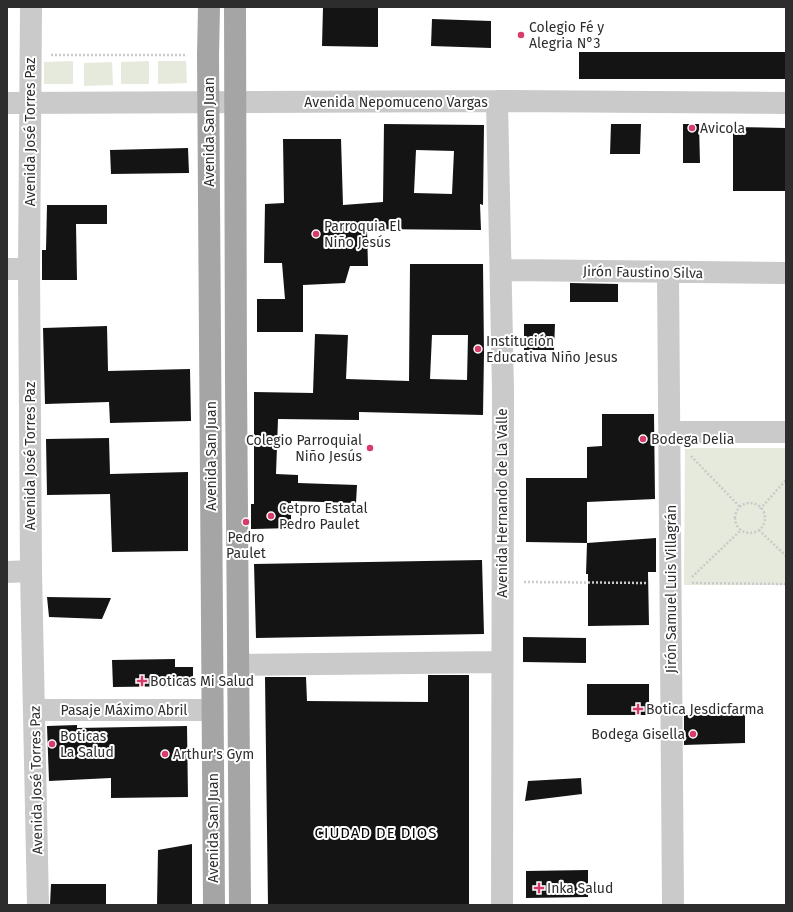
<svg xmlns="http://www.w3.org/2000/svg" width="793" height="912" font-family="'Fira Sans',sans-serif">
	<style>
		.green { fill: #e6eadc }
		.building { fill: #141414; fill-rule: evenodd }
		.lines { fill: none; stroke-linecap: round; stroke-linejoin: round }
		.path { stroke: #cacaca; stroke-width: 2.5; stroke-dasharray: 2 2; stroke-linecap: butt }
		.minor { stroke: #cacaca; stroke-width: 22 }
		.major { stroke: #a5a5a5; stroke-width: 22 }
		.poi-dot { fill: #d73d6a; stroke: #fff; stroke-width: 1.5 }
		.labels { text-anchor: middle; stroke-width: 4; stroke-linejoin: round; paint-order: stroke }
		.poi-label { font-size: 14px; fill: #2d2d2d; stroke: #fff; text-anchor: start }
		.street-label { font-size: 14px; fill: #2d2d2d; stroke: #fff }
		.neighbourhood-label { font-size: 15px; letter-spacing: 1px; fill: #000; stroke: #fff }
	</style>
	<rect width="100%" height="100%" fill="#fff"/>
	<!-- green -->
	<path class="green" d="M 73,61 L 73,84 L 44,84 L 44,62 Z
		M 149,61 L 149,84 L 121,84 L 121,62 Z
		M 158,61 L 186,61 L 187,83 L 158,84 Z
		M 112,62 L 113,85 L 84,86 L 84,63 Z
		M 685,448 L 786,448 L 786,585 L 684,585 Z"/>
	<!-- building -->
	<path class="building" d="M 323,7 L 378,7 L 378,47 L 322,46 Z
		M 432,19 L 491,21 L 491,48 L 431,46 Z
		M 579,52 L 786,52 L 786,79 L 579,79 Z
		M 384,124 L 484,125 L 483,205 L 480,204 L 481,230 L 367,229 L 368,266 L 350,266 L 345,283 L 303,285 L 303,332 L 257,332 L 257,299 L 285,299 L 282,263 L 264,263 L 265,204 L 284,203 L 283,139 L 341,139 L 343,205 L 383,202 ZM 416,150 L 454,151 L 452,194 L 414,193 Z
		M 611,124 L 641,124 L 640,154 L 610,154 Z
		M 683,124 L 699,124 L 700,163 L 683,163 Z
		M 733,127 L 786,128 L 786,191 L 733,191 Z
		M 188,148 L 189,173 L 111,174 L 110,150 Z
		M 47,205 L 107,205 L 107,224 L 76,224 L 77,280 L 42,280 L 42,250 L 46,250 Z
		M 410,264 L 483,264 L 484,353 L 483,415 L 359,412 L 359,420 L 278,419 L 276,474 L 298,475 L 298,483 L 357,485 L 356,503 L 291,501 L 291,528 L 251,529 L 251,504 L 254,504 L 254,392 L 313,393 L 315,334 L 348,335 L 346,379 L 409,381 ZM 432,335 L 468,335 L 467,380 L 430,379 Z
		M 570,283 L 618,284 L 618,302 L 570,302 Z
		M 524,324 L 555,324 L 554,350 L 524,350 Z
		M 107,326 L 108,371 L 190,369 L 191,421 L 110,423 L 109,402 L 45,404 L 43,328 Z
		M 602,414 L 654,414 L 655,499 L 587,502 L 587,543 L 526,542 L 526,478 L 587,478 L 587,447 L 602,446 Z
		M 109,438 L 110,474 L 188,472 L 188,551 L 112,552 L 110,494 L 47,495 L 46,439 Z
		M 656,538 L 656,572 L 648,572 L 649,625 L 588,626 L 588,574 L 586,574 L 587,543 Z
		M 482,560 L 484,634 L 256,638 L 254,564 Z
		M 47,597 L 111,598 L 102,619 L 49,617 Z
		M 523,637 L 586,638 L 586,663 L 523,662 Z
		M 175,659 L 175,667 L 193,667 L 193,686 L 113,687 L 112,660 Z
		M 428,675 L 469,675 L 469,905 L 268,905 L 265,677 L 306,677 L 307,701 L 428,702 Z
		M 587,684 L 649,684 L 649,715 L 587,715 Z
		M 745,714 L 745,743 L 684,745 L 684,715 Z
		M 77,725 L 77,728 L 187,726 L 188,797 L 111,798 L 111,778 L 49,781 L 47,726 Z
		M 581,778 L 582,794 L 525,801 L 528,781 Z
		M 192,844 L 192,905 L 157,905 L 158,850 Z
		M 588,870 L 588,897 L 526,898 L 526,871 Z
		M 51,884 L 106,884 L 106,905 L 50,905 Z"/>
	<g class="lines">
		<!-- path -->
		<path class="path" d="M 51,55 L 186,55
			M 691,456 L 740,507
			M735 518a15 15 0 1 1 30 0a15 15 0 1 1-30 0Z
			M 760,509 L 786,480
			M 759,530 L 786,556
			M 692,577 L 741,530
			M 524,582 L 649,583
			M 692,583 L 786,584"/>
		<!-- minor -->
		<path class="minor" d="M 31,7 L 29,269 L 31,571 L 38,905
			M 497,101 L 503,390 L 502,905
			M 7,103 L 497,101 L 786,103
			M 7,269 L 29,269
			M 501,270 L 786,273
			M 668,273 L 673,905
			M 670,432 L 786,432
			M 7,572 L 31,571
			M 238,665 L 502,662
			M 35,710 L 212,710"/>
		<!-- major -->
		<path class="major" d="M 209,7 L 208,55 L 214,905
			M 235,7 L 236,382 L 240,905"/>
	</g>
	<!-- markers -->
	<g class="poi-dot">
		<circle cx="521" cy="35" r="4"/>
		<circle cx="692" cy="128" r="4"/>
		<circle cx="316" cy="234" r="4"/>
		<circle cx="478" cy="349" r="4"/>
		<circle cx="643" cy="439" r="4"/>
		<circle cx="370" cy="448" r="4"/>
		<circle cx="271" cy="516" r="4"/>
		<circle cx="246" cy="522" r="4"/>
		<path d="M140 675h4v4h4v4h-4v4h-4v-4h-4v-4h4z"/>
		<path d="M636 703h4v4h4v4h-4v4h-4v-4h-4v-4h4z"/>
		<circle cx="693" cy="734" r="4"/>
		<circle cx="52" cy="744" r="4"/>
		<circle cx="165" cy="754" r="4"/>
		<path d="M537 882h4v4h4v4h-4v4h-4v-4h-4v-4h4z"/>
	</g>
	<g class="labels">
		<!-- poi labels -->
		<g class="poi-label">
			<text x="529" y="32">Colegio Fé y<tspan x="529" dy="16">Alegria N°3</tspan></text>
			<text x="700" y="133">Avicola</text>
			<text x="324" y="231">Parroquia El<tspan x="324" dy="16">Niño Jesús</tspan></text>
			<text x="486" y="346">Institución<tspan x="486" dy="16">Educativa Niño Jesus</tspan></text>
			<text x="651" y="444">Bodega Delia</text>
			<text x="362" y="445" text-anchor="end">Colegio Parroquial<tspan x="362" dy="16">Niño Jesús</tspan></text>
			<text x="279" y="513">Cetpro Estatal<tspan x="279" dy="16">Pedro Paulet</tspan></text>
			<text x="246" y="542" text-anchor="middle">Pedro<tspan x="246" dy="16">Paulet</tspan></text>
			<text x="150" y="686">Boticas Mi Salud</text>
			<text x="646" y="714">Botica Jesdicfarma</text>
			<text x="685" y="739" text-anchor="end">Bodega Gisella</text>
			<text x="60" y="741">Boticas<tspan x="60" dy="16">La Salud</tspan></text>
			<text x="173" y="759">Arthur's Gym</text>
			<text x="547" y="893">Inka Salud</text>
		</g>
		<!-- street labels -->
		<g class="street-label">
			<text x="396" y="107">Avenida Nepomuceno Vargas</text>
			<text transform="translate(30 132) rotate(-90)" y="5">Avenida José Torres Paz</text>
			<text transform="translate(209 132) rotate(-90)" y="5">Avenida San Juan</text>
			<text transform="translate(643 272) rotate(1)" y="5">Jirón Faustino Silva</text>
			<text transform="translate(30 456) rotate(-90)" y="5">Avenida José Torres Paz</text>
			<text transform="translate(211 456) rotate(-90)" y="5">Avenida San Juan</text>
			<text transform="translate(502 503) rotate(-90)" y="5">Avenida Hernando de La Valle</text>
			<text transform="translate(671 589) rotate(-90)" y="5">Jirón Samuel Luis Villagrán</text>
			<text x="124" y="715">Pasaje Máximo Abril</text>
			<text transform="translate(36 780) rotate(-91)" y="5">Avenida José Torres Paz</text>
			<text transform="translate(213 828) rotate(-90)" y="5">Avenida San Juan</text>
		</g>
		<!-- neighbourhood labels -->
		<g class="neighbourhood-label">
			<text x="376" y="838">CIUDAD DE DIOS</text>
		</g>
	</g>
	<!-- border -->
	<rect width="793" height="912" fill="none" stroke="#2d2d2d" stroke-width="16"/>
</svg>
